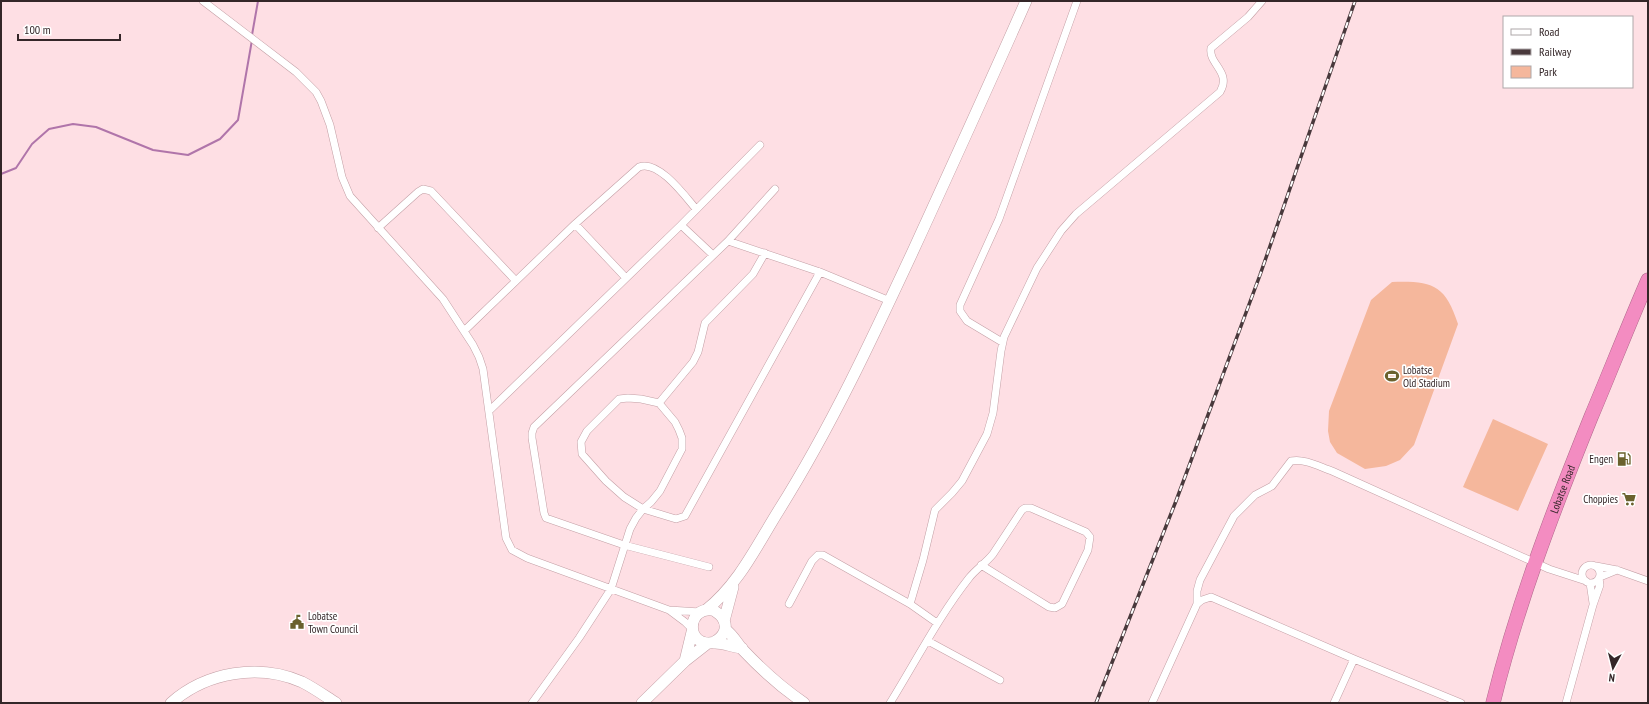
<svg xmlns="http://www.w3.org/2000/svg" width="1649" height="704" font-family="'PT Sans Narrow',sans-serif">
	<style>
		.green { fill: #f5b79c }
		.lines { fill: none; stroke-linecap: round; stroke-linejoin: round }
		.stream { stroke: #b075aa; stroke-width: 2 }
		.street-casing { stroke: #c39fa5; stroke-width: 8 }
		.secondary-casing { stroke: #c39fa5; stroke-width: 12 }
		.highway-casing { stroke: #b0688b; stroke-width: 15 }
		.street { stroke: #fff; stroke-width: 7 }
		.secondary { stroke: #fff; stroke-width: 11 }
		.highway { stroke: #f38cc1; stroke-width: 14 }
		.rail-casing { stroke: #49393c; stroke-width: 3.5 }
		.rail { stroke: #fff; stroke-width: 2; stroke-dasharray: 6; stroke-linecap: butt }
		.labels { text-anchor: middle; stroke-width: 3.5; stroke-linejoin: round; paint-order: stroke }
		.poi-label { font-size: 11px; fill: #342628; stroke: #fff; text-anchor: start }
		.street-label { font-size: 11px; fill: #342628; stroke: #fff }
	</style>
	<rect width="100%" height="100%" fill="#fedfe4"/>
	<!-- green -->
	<path class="green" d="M 1392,282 C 1432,281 1445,284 1458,324 L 1414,445 L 1400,460 L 1386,466 L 1365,469 L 1337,453 L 1330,442 L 1328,431 L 1329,411 L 1371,300 Z
		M 1493,419 L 1548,444 L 1518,511 L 1463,487 Z"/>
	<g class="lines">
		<!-- stream -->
		<path class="stream" d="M 252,35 L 258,1
			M 1,174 L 16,168 L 32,144 L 49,129 L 73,124 L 96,127 L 153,150 L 188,155 L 220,139 L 238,120 L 252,40"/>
		<defs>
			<path id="street" d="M 203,1 L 296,72 L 316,92 L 321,101 L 330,125 L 342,177 L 350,196 L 443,299 L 473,345 L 479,357 L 483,369 L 506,538 L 512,550 L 527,558 L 669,610 L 685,622 L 692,629
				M 575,224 L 626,278
				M 681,225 L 713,255
				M 378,228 L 418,192 L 423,189 L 431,191 L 516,281
				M 728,241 L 775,189
				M 464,331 L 575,224 L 639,167 C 658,159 685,196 696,209
				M 1002,342 L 967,321 L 960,311 L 960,305 L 999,219 L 1077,1
				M 659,403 L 693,362 L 698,352 L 705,323 L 753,274 L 765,253
				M 489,411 L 681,225 L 760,145
				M1582 574a9 9 0 1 1 18 0a9 9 0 1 1-18 0Z
				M 1596,566 L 1617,570 L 1648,581
				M 709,567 L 624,545 L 546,518 L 544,513 L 532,438 L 532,433 L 534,427 L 728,241 L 820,272 L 890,301
				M 1600,577 L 1617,570
				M 1590,583 L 1593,603
				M 789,604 L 812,561 L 818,555 L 823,555 L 910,604 L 937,623
				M 910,604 L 923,560 L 935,510 L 952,493 L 962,481 L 987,434 L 993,413 L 1001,351 L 1004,337 L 1037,268 L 1061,231 L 1076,214 L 1220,92 C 1232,72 1208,64 1211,48 L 1248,17 L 1262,1
				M 1197,604 L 1197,591 L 1200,580 L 1234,516 L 1255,495 L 1272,486 L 1291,461 C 1304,458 1320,467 1332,471 L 1549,569 L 1586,581
				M 669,610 L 700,612
				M 928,641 L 1000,680
				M 532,703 L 579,638 L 611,589 L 630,529 L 636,518 L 643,509 L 651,502 L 660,491 L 682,449 L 682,438 L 679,430 L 675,422 L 659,403 L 641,399 L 628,398 L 619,399 L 587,431 L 581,442 L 582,454 L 606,481 L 624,497 L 643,509 L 676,519 L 685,516 L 820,272
				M 890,703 C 916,661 939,616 969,578 C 976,569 986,563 993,554 L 1022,510 L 1025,508 L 1031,508 L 1086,532 L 1090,537 L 1088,550 L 1062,604 L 1055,608 L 1049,607 L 981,565
				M 1152,703 L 1197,604 L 1202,600 L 1211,597 L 1354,659 L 1461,703
				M 1334,703 L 1354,659
				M 1566,703 L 1593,605 L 1600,585 L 1599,578"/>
			<path id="secondary" d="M 706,610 C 739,584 757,545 779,510 C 831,427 872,339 913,251 C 951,168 989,85 1026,1
				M 724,621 L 733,587
				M 725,629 C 734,636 736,642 743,650 C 761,669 782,688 804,703
				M 714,642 C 724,637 729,627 722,617 C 719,614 716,611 712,610 C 688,607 685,643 709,643 C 711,643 713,642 715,643 C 723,643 733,647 742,648
				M 685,661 L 692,632
				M 171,703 C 206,672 259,663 302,682 C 314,688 325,696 336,703
				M 642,703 L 685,661 L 708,643"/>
			<g id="highway">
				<path id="s1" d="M 1493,703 C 1517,605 1553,511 1591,417 C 1610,372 1628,326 1648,280"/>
			</g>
		</defs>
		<!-- street casing -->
		<use href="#street" class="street-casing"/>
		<!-- secondary casing -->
		<use href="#secondary" class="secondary-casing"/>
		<!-- highway casing -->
		<use href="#highway" class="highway-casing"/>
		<!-- street -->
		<use href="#street" class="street"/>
		<!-- secondary -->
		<use href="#secondary" class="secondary"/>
		<!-- highway -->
		<use href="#highway" class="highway"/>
		<defs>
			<path id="rail" d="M 1096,703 L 1176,501 L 1260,275 L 1355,1"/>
		</defs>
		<!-- rail casing -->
		<use href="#rail" class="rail-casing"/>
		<!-- rail -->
		<use href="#rail" class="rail"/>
	</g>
	<!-- icons -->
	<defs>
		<symbol id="stadium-bare" viewBox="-9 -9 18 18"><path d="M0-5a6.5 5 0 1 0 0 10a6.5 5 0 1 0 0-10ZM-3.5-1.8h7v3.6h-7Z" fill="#6a612d" stroke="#fff" stroke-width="2.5" paint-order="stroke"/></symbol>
		<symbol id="fuel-bare" viewBox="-9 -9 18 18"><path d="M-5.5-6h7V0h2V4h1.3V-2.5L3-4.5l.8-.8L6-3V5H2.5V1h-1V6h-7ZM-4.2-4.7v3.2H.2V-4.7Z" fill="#6a612d" stroke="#fff" stroke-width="2.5" paint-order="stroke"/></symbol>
		<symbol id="supermarket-bare" viewBox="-9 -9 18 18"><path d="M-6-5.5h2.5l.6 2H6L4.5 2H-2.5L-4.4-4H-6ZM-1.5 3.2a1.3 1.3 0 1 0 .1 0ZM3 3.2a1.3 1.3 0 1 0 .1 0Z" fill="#6a612d" stroke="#fff" stroke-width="2.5" paint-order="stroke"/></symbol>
		<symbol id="civic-bare" viewBox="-9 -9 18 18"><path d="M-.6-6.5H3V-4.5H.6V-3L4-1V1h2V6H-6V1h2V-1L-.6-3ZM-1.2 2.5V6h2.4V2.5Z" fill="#6a612d" stroke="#fff" stroke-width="2.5" paint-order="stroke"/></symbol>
	</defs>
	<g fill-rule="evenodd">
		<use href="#stadium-bare" x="1382" y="366" width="20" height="20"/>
		<use href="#fuel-bare" x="1614" y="449" width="20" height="20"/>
		<use href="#supermarket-bare" x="1619" y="489" width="20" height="20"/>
		<use href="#civic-bare" x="287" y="612" width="20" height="20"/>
	</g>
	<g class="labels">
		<!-- poi labels -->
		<g class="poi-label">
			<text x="1403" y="374">Lobatse<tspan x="1403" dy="13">Old Stadium</tspan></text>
			<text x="1613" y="463" text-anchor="end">Engen</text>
			<text x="1618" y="503" text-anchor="end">Choppies</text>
			<text x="308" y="620">Lobatse<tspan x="308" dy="13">Town Council</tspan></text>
		</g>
		<!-- street labels -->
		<g class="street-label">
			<text dy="4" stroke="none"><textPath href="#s1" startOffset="225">Lobatse Road</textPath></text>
		</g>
	</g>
	<!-- border -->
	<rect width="1649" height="704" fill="none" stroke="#342628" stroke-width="4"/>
	<!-- legend -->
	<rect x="1503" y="16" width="130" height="72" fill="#ffffff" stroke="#aea8a9"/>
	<rect x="1511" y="29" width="20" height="6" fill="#ffffff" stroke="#aea8a9"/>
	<text x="1539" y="36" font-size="12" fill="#342628">Road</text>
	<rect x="1511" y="49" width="20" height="6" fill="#49393c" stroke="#aea8a9"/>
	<text x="1539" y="56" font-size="12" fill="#342628">Railway</text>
	<rect x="1511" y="66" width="20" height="12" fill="#f5b79c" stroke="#aea8a9"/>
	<text x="1539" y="76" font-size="12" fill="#342628">Park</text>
	<!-- north arrow -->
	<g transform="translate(1613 668) rotate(187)" stroke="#ffffff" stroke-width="3" paint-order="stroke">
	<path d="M0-3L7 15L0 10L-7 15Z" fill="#342628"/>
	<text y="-6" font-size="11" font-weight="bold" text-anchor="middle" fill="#342628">N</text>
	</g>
	<!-- scale -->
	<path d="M18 34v6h102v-6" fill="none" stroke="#342628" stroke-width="2"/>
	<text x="24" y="34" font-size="12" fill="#342628" stroke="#ffffff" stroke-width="3" paint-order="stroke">100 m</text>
</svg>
